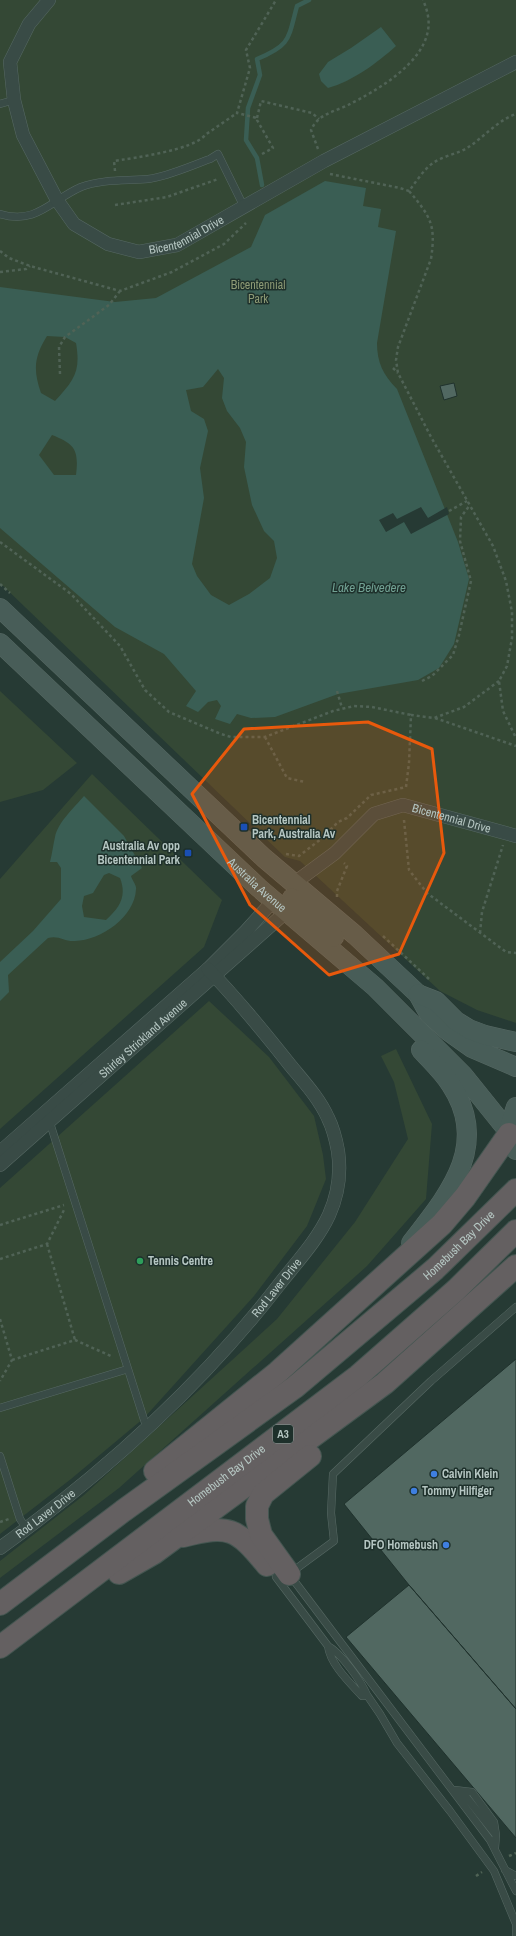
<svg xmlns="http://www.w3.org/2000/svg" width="516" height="1936" font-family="'Archivo Narrow',sans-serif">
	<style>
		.green { fill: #344835 }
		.water { fill: #3a5e54; fill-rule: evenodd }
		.pier { fill: #263a34 }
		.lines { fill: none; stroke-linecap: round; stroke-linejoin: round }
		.stream { stroke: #3a5e54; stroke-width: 4.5 }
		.building { fill: #516861; stroke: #20322d }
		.service-casing { stroke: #576964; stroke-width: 8 }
		.minor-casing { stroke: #576964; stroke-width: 14 }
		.secondary-casing { stroke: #576964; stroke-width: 20 }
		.trunk-casing { stroke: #445651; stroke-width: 24 }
		.path { stroke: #506356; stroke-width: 2.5; stroke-dasharray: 3 3; stroke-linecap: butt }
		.service { stroke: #394b46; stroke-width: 7 }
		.minor { stroke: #394b46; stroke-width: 13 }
		.secondary { stroke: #485d58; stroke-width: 19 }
		.trunk { stroke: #646061; stroke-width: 22 }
		.marked { fill: #e8590c; fill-opacity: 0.2; stroke: #e8590c; stroke-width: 3; stroke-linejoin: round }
		.transit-dot { fill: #1a4fb4; stroke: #1e302b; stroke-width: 1.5 }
		.leisure-dot { fill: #2e9e5b; stroke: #1e302b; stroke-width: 1.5 }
		.shop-dot { fill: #3f7fe0; stroke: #1e302b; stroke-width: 1.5 }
		.labels { text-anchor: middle; stroke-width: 3; stroke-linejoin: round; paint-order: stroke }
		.shield { fill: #1e302b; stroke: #889995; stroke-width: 1 }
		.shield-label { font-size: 11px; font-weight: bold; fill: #b5c6c2 }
		.street-label { font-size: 12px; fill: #b5c6c2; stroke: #1e302b }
		.park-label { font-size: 12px; fill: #8d9a75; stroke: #1e302b }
		.poi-label { font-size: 12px; font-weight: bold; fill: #b5c6c2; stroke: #1e302b; text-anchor: start }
		.water-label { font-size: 13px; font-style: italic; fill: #71a193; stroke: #1e302b }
	</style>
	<rect width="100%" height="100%" fill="#263a34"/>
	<!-- green -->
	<path class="green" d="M 0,0 L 516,0 L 516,1023 L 477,1010 L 440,991 L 300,861 L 285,857 L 0,583 Z
		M 0,691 L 77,763 L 43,790 L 0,802 Z
		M 92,774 L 222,900 L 204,947 L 0,1129 L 0,879 Z
		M 209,1001 L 269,1057 L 314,1116 L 323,1155 L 326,1179 L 307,1226 L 254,1296 L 144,1418 L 71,1479 L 0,1534 L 0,1188 Z
		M 396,1049 L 432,1124 L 426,1199 L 367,1266 L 119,1488 L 0,1578 L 0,1561 L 84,1495 L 277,1319 L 355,1222 L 408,1139 L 394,1082 L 381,1056 Z"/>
	<!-- water -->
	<path class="water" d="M 381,27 L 396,46 C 377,63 353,81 328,88 L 321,81 L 319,74 L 328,62 L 351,48 Z
		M 325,181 L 366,188 L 363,206 L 381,209 L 378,227 L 396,231 L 377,343 C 377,362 383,375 397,389 L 458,542 L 469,579 L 454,644 L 439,668 L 418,680 L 338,694 L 275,717 L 251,718 L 237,714 L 230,724 L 215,719 L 221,706 L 217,700 L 208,702 L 198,712 L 186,706 L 196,691 L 164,654 L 115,627 L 0,528 L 0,287 L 115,302 L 156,298 L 251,247 L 265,215 ZM 47,336 L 65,337 L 76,343 C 81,372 74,380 55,401 L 41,393 C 33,370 34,357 47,336 ZM 218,369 L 224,378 L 222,398 L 227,411 L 240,428 L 246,442 L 244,467 L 252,505 L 264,531 L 274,541 L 277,558 L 270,578 L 249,594 L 229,605 L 211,595 L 197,576 L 192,564 L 204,498 L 200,468 L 208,431 L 204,419 L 191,411 L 186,390 L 203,387 ZM 52,435 C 75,444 79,450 76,475 L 54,475 L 39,455 Z
		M 84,796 L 124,836 L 142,868 L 131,876 C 132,880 137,886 136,889 C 135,917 101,940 75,941 C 65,942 59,935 48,938 L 8,975 L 9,992 L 0,1001 L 0,962 L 33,931 L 61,899 L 61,868 L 57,862 L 50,862 C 52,854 53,846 55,837 C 58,822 74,808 84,796 ZM 109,873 L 120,878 C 127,896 120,907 106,920 L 84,917 L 82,906 L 84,896 L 93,893 L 104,875 Z"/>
	<!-- pier -->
	<path class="pier" d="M 421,507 L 428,518 L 447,507 L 449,514 L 411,534 L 404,522 L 386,532 L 379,520 L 393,513 L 397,519 Z"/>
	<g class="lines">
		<!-- stream -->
		<path class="stream" d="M 262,185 L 257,158 L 246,140 L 248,108 L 260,75 L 257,59 C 291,45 288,39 297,6 L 309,0"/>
	</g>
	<!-- building -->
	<path class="building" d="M 454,383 L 457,396 L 444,400 L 440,386 Z
		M 516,1359 L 516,1709 L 409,1585 L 344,1504 Z
		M 409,1585 L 516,1709 L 516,1838 L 346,1637 Z"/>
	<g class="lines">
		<defs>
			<path id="service" d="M 0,104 L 14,100
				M 0,214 C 37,225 51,200 81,187 C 102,179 126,181 148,179 C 169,176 190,166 210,159 L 218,154 L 244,207
				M 50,1123 L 147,1429
				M 516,1307 L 431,1381 L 333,1474 L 331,1513 L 334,1541 L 289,1574 L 490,1840 L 516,1891
				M 0,1408 L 128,1369
				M 0,1456 L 20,1519 L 27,1529
				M 276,1577 L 328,1646 C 341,1653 361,1681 367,1695
				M 328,1646 C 330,1664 350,1683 362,1696 L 367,1695 L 380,1714 L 397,1743 L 450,1811 L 494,1871 L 516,1924
				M 453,1790 L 467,1798 L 496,1835 L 495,1848
				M 455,1790 L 472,1792 L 494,1822 L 496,1835
				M 505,1870 L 516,1876
				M 516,1936 L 516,1927"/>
			<g id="minor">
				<path id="s1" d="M 49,0 L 29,24 L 10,62 L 14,100 L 23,135 L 57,200 L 74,224 L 108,244 L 139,252 L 177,245 L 324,161 L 516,62"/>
				<path id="s2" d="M 293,884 L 335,853 L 374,814 L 403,805 L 516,836"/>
				<path d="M 0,1152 L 208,969 L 246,931 L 273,901"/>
				<path id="s3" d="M 0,1165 L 286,912"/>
				<path id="s4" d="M 0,1548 C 104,1473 199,1388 278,1286 C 295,1264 317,1241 329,1215 C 338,1195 341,1172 338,1151 C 336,1140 333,1128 328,1118 C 319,1098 304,1082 290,1065 C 264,1032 237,999 208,969"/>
			</g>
			<g id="secondary">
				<path d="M 0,608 L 264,858 L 355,935 L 418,994 L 429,1014 L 448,1031 L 472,1048 L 516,1067"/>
				<path id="s5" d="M 0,643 L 259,888 L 375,987 L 463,1075 L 508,1131"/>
				<path d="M 292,898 L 334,937"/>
				<path d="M 418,994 L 436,1001 L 456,1021 L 469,1029 L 485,1035 L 516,1042"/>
				<path d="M 516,1107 L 508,1131 L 516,1150"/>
				<path d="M 411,1243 C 448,1195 491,1146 451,1085 C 443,1072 431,1061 421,1050"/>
			</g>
			<g id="trunk">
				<path d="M 155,1471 L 278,1372 L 442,1224 L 465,1197 L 509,1134"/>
				<path d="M 183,1536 C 229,1524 237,1528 267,1565"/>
				<path d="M 119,1573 L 154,1553 L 385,1383 L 516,1266"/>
				<path d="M 289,1574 L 261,1535 L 257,1519 L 257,1506 L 263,1494 L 310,1456"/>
				<path id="s6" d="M 0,1604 L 123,1511 L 295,1387 L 435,1269 L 516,1190"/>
				<path id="s7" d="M 0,1647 L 358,1376 L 456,1290 L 516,1231"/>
			</g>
		</defs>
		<!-- service casing -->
		<use href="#service" class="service-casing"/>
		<!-- minor casing -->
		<use href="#minor" class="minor-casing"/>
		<!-- secondary casing -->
		<use href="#secondary" class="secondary-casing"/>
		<!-- trunk casing -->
		<use href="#trunk" class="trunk-casing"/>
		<!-- path -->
		<path class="path" d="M 257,118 L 261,101 L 312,113 L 319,119
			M 318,149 L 311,130 C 318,114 334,112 348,105 C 376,91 423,64 428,30 C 430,20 427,9 423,0
			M 262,154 L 273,148 L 257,120 L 257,118 L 237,113 L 250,68 L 246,50 L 276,0
			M 115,171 L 114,161 C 133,158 194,150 205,135 L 237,113
			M 330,174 L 400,188 L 409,191 C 416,182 423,170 433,163 C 443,156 457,154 467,148 C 483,138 498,120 516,114
			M 409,191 C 431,217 436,225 431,259 L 398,347 L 396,360 L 398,373 L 431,437 L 493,546 L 506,581 L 512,612 L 512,638 L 507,666 L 499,681 L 503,711 L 516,738
			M 115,205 L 167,197 L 218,179
			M 0,251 L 9,258 L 30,266 L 120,291 L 172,272 L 224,244 L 246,223
			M 0,272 L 26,269 L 30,266
			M 393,368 L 398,373
			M 60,374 L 59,347 L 65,337 L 109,305 L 120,291
			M 449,511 L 467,501
			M 0,542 L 71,594 L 120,646 L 145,690 L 169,712 L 221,734 L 231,737 L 265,737 L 333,711 L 354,706 L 372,707 L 411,715
			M 0,584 L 10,593
			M 422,681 L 432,676 L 453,655 L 459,635 L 471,581 L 460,541 L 461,517 L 470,505
			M 337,691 L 342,708
			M 435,718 L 516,746
			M 265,737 L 287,778 L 305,782
			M 406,787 L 409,763 L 411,715 L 434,718 L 464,707 L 499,681
			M 404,820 L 409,870 L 427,893 L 506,952 L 516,953
			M 286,854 L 299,856 L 321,839 L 338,822 L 347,818 L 371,795 L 406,787
			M 337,897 L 337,891 L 347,866 L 344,863
			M 480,933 L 482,912 L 503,845
			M 383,936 L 429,979
			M 0,1225 L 64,1205
			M 47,1244 L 75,1340
			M 0,1259 L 47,1244 L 65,1208
			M 0,1319 L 12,1360 L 0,1381
			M 12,1360 L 75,1340 L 113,1357
			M 0,1522 L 9,1519
			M 509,1856 L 516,1853
			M 476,1876 L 482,1872"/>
		<!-- service -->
		<use href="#service" class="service"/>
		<!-- minor -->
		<use href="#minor" class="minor"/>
		<!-- secondary -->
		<use href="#secondary" class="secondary"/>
		<!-- trunk -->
		<use href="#trunk" class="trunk"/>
	</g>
	<!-- marked area -->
	<path class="marked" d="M 368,722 L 432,749 L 444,853 L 399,954 L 329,975 L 250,905 L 192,794 L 244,729 Z"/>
	<!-- markers -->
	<g class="transit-dot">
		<rect x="240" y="823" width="8" height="8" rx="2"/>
		<rect x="184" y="849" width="8" height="8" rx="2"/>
	</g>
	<circle class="leisure-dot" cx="140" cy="1261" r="4"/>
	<g class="shop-dot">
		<circle cx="434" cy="1474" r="4"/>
		<circle cx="414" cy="1491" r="4"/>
		<circle cx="446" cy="1545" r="4"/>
	</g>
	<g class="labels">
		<!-- shield labels -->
		<rect class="shield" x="273" y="1425" width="20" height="18" rx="3"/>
		<g class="shield-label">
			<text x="283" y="1438">A3</text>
		</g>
		<!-- street labels -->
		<g class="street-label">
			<text dy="4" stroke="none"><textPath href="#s1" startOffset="373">Bicentennial Drive</textPath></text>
			<text dy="4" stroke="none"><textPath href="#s2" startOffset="188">Bicentennial Drive</textPath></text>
			<text dy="4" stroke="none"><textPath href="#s5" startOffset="353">Australia Avenue</textPath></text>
			<text dy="4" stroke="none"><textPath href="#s3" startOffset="191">Shirley Strickland Avenue</textPath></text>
			<text dy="4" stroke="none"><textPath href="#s6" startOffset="583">Homebush Bay Drive</textPath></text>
			<text dy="4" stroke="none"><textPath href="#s4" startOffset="381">Rod Laver Drive</textPath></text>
			<text dy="4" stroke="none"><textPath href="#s7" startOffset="284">Homebush Bay Drive</textPath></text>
			<text dy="4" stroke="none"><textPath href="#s4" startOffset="57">Rod Laver Drive</textPath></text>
		</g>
		<!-- park labels -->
		<g class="park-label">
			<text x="258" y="289">Bicentennial<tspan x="258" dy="14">Park</tspan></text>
		</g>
		<!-- poi labels -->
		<g class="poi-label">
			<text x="252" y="824">Bicentennial<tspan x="252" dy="14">Park, Australia Av</tspan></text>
			<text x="180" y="850" text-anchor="end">Australia Av opp<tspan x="180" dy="14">Bicentennial Park</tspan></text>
			<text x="148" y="1265">Tennis Centre</text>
			<text x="442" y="1478">Calvin Klein</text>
			<text x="422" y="1495">Tommy Hilfiger</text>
			<text x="438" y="1549" text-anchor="end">DFO Homebush</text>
		</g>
		<!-- water labels -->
		<g class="water-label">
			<text x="369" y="592">Lake Belvedere</text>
		</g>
	</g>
</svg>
